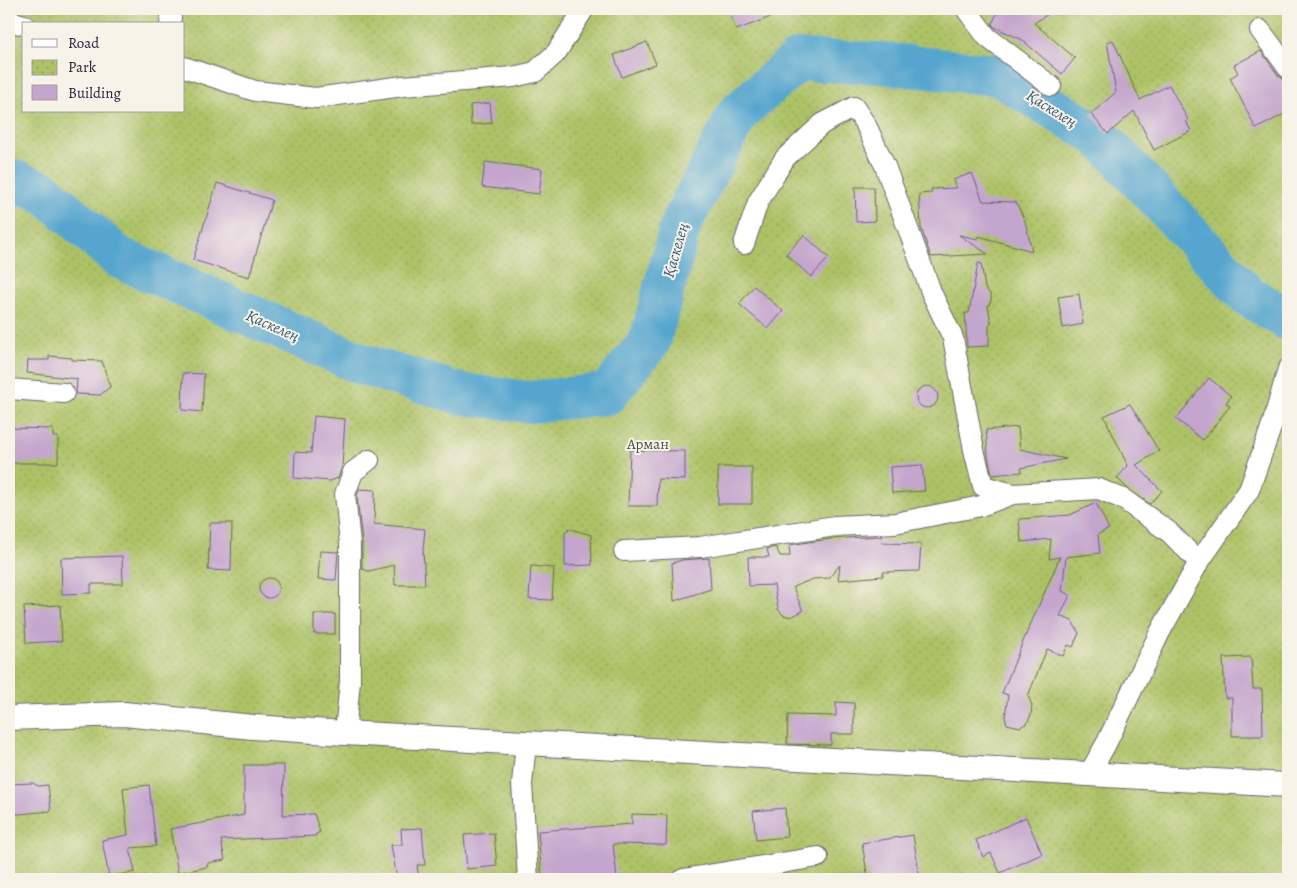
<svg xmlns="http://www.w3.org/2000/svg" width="1297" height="888" font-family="Alegreya,serif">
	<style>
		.park { fill: url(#park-dots); stroke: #687250; fill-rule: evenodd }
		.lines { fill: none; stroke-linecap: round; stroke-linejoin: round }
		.river { stroke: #54a5ce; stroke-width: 42 }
		.building { fill: #c4a5cd }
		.minor-casing { stroke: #6a656b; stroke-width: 22 }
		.tertiary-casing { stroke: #6a656b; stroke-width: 26 }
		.minor { stroke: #fff; stroke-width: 20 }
		.tertiary { stroke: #fff; stroke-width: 24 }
		.labels { text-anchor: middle; stroke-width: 4; stroke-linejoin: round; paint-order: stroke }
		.park-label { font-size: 15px; fill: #4c5248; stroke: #f7f3e8 }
		.water-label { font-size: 16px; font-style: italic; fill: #365676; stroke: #f7f3e8 }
	</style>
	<defs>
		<pattern id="park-dots" width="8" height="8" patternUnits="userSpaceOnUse" patternTransform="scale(1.25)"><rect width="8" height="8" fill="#adc266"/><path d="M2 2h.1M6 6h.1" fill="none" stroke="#95a659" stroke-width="1.8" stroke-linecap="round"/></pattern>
	</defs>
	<rect width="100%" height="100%" fill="#f7f3e8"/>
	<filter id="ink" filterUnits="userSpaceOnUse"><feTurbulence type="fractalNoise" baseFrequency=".02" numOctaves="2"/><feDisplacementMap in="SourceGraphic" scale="10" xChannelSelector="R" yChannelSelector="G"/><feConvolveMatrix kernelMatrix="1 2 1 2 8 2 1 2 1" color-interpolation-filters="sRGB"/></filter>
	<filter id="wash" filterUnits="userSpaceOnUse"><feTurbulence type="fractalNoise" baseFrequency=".0096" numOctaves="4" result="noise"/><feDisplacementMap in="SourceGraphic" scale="20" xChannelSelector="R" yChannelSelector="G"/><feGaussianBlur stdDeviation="1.12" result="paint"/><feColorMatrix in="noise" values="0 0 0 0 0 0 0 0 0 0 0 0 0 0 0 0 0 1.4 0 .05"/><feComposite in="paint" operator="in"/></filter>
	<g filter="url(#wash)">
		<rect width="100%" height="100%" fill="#f0e2c5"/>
		<!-- park -->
		<path class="park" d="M 9,9 L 1288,9 L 1288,879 L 9,879 ZM 24,24 L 184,24 L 184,111 L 24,111 Z"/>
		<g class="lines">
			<!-- river -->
			<path class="river" d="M 9,179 L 44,192 L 118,257 L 361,364 L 461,394 L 530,402 L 607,394 L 650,341 L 681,224 L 738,113 L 798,60 L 879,63 L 998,75 L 1099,136 L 1247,295 L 1288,320"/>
		</g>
		<g id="blocks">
			<!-- building -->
			<path class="building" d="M 728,9 L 787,9 L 787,11 L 736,30 Z
				M 999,9 L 1056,9 L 1034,23 L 1075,58 L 1062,74 L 1021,39 L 994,27 L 992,24 Z
				M 1113,40 L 1140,100 L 1169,85 L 1188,120 L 1186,121 L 1191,131 L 1154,150 L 1134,111 L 1108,134 L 1091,114 L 1116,92 L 1107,42 Z
				M 647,42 L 656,64 L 622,77 L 614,55 Z
				M 1261,51 L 1278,75 L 1283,79 L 1288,89 L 1288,112 L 1256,129 L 1230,78 L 1238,73 L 1234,65 Z
				M 490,103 L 492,123 L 471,125 L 470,105 Z
				M 485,162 L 542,169 L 539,194 L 482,187 Z
				M 972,173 L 983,201 L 1016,202 L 1025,221 L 1032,251 L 978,236 L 978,239 L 959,235 L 988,254 L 931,257 L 921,228 L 919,194 L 932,193 L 931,189 L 956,188 L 953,180 Z
				M 217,183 L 272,200 L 249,277 L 193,260 Z
				M 855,187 L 874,187 L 875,221 L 856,222 Z
				M 804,235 L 829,258 L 811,277 L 786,254 Z
				M 978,263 L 981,263 L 985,288 L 991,295 L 991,301 L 988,306 L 991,323 L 989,326 L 989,346 L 967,347 L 965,313 L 969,313 Z
				M 754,286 L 783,311 L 768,329 L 739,304 Z
				M 1079,294 L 1083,324 L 1063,328 L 1058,297 Z
				M 49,356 L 72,358 L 72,360 L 102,361 L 110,387 L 100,395 L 76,394 L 77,379 L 27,373 L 28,360 L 49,360 Z
				M 183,373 L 204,374 L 202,412 L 182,410 Z
				M 1209,378 L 1231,396 L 1226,403 L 1230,406 L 1203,440 L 1176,419 Z
				M916 397a11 11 0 1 1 22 0a11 11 0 1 1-22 0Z
				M 1130,404 L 1159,451 L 1136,465 L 1162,491 L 1150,504 L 1127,488 L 1117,478 L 1128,466 L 1104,416 Z
				M 314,416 L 345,419 L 342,467 L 338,478 L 330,481 L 294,478 L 295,452 L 311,453 Z
				M 1018,427 L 1020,449 L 1066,459 L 1021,468 L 1022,472 L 992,475 L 988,456 L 986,430 Z
				M 11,428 L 53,429 L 53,437 L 58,437 L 58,463 L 11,463 Z
				M 630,450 L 685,451 L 685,480 L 658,479 L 657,506 L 628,506 Z
				M 922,465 L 925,491 L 892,493 L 890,467 Z
				M 718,467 L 752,467 L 752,504 L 718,504 Z
				M 359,489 L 375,490 L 374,524 L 425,529 L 423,550 L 425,585 L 395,585 L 394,565 L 369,571 L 362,569 L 362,543 L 357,496 Z
				M 1096,503 L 1109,529 L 1098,534 L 1100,553 L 1066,557 L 1062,591 L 1070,595 L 1060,616 L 1072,621 L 1079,633 L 1073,647 L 1068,645 L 1063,656 L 1047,649 L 1028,696 L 1032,705 L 1031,715 L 1027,723 L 1020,727 L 1007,724 L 1005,717 L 1008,695 L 1002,693 L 1024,639 L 1060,557 L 1049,559 L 1051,539 L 1021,542 L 1019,519 L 1070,515 Z
				M 210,523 L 232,523 L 231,571 L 208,570 Z
				M 568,528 L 591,535 L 592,565 L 565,566 L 565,531 L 568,531 Z
				M 881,536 L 882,543 L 921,544 L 919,571 L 883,572 L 883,576 L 838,580 L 840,565 L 829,578 L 813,579 L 793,587 L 803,611 L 791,617 L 783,615 L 778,609 L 774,585 L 749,586 L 748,557 L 769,557 L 767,549 L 776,547 L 780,556 L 790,556 L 789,545 L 829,539 Z
				M 320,551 L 338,552 L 336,580 L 318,579 Z
				M 122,556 L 123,584 L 91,584 L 91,593 L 62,594 L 61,558 Z
				M 709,558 L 711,589 L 674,601 L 672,563 L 682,560 Z
				M 531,566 L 554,568 L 552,600 L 529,599 Z
				M259 588a10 10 0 1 1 20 0a10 10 0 1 1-20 0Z
				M 60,605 L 62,641 L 26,643 L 24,607 Z
				M 314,614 L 335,614 L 335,634 L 314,634 Z
				M 1251,657 L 1253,689 L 1262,689 L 1263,736 L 1232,736 L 1232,698 L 1225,698 L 1223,658 Z
				M 836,702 L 854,703 L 854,734 L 831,734 L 831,745 L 787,744 L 788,715 L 836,716 Z
				M 244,765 L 284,765 L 283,815 L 314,814 L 320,832 L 316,834 L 316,836 L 221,840 L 225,860 L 208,863 L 207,867 L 178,873 L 170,829 L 244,815 Z
				M 33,783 L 38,786 L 48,785 L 51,811 L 9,815 L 9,784 Z
				M 149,785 L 156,846 L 130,848 L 135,872 L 109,877 L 102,840 L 128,835 L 123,788 Z
				M 785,808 L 787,837 L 756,840 L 753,811 Z
				M 632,814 L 667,815 L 666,845 L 613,844 L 617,879 L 542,879 L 538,831 L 632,824 Z
				M 1026,817 L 1042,854 L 1000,873 L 991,853 L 983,857 L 976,840 Z
				M 422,828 L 425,865 L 417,865 L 419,879 L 397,879 L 391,845 L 402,845 L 401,829 Z
				M 494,833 L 497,866 L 467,869 L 464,835 Z
				M 913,835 L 920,879 L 868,879 L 862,843 Z"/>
		</g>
	</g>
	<g filter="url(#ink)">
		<use href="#blocks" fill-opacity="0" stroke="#6a656b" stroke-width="1"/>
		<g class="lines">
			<defs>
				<path id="minor" d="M 966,9 L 987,37 L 1051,86
					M 9,21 L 24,25
					M 170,24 L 171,18
					M 1260,30 L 1288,68
					M 184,67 L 255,91 L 316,98 L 403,86 L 513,77 L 535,72 L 556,53 L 584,9
					M 744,244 L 758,202 L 785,158 L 822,124 L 854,107 L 866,125 L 885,166 L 932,294 L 953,338 L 974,450 L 983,486 L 1013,494 L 1099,489 L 1123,499 L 1169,532 L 1199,562
					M 9,389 L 64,393
					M 624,551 L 700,547 L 835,526 L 895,523 L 981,506 L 1013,494
					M 345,733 L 350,681 L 350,544 L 345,494 L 353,472 L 369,460
					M 526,743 L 522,784 L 528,879
					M 1089,774 L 1106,744 L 1160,632 L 1199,562 L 1249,490 L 1273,422 L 1288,369
					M 683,879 L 818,857"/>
				<path id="tertiary" d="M 9,718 L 124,714 L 253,727 L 345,733 L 1288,785"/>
			</defs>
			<!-- minor casing -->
			<use href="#minor" class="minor-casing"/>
			<!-- tertiary casing -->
			<use href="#tertiary" class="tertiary-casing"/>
			<!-- minor -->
			<use href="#minor" class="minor"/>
			<!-- tertiary -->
			<use href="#tertiary" class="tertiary"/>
		</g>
	</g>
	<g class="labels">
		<!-- park labels -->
		<g class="park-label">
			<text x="648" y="449">Арман</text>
		</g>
		<!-- water labels -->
		<g class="water-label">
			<text transform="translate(1052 108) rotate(32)" y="6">Қаскелең</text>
			<text transform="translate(675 250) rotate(-74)" y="6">Қаскелең</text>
			<text transform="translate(273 325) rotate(24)" y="6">Қаскелең</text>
		</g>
	</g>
	<!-- margin -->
	<rect width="1297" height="888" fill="none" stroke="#f7f3e8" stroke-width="30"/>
	<!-- legend -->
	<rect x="22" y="22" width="162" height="90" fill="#f7f3e8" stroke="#a29fa3"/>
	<rect x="32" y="39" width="25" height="8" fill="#ffffff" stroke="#a29fa3"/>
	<text x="68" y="48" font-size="15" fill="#22223b">Road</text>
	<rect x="32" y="60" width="25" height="15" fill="url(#park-dots)" stroke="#a29fa3"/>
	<text x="68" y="72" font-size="15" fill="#22223b">Park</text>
	<rect x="32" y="85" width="25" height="15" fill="#c4a5cd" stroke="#a29fa3"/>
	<text x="68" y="98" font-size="15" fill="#22223b">Building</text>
</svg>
